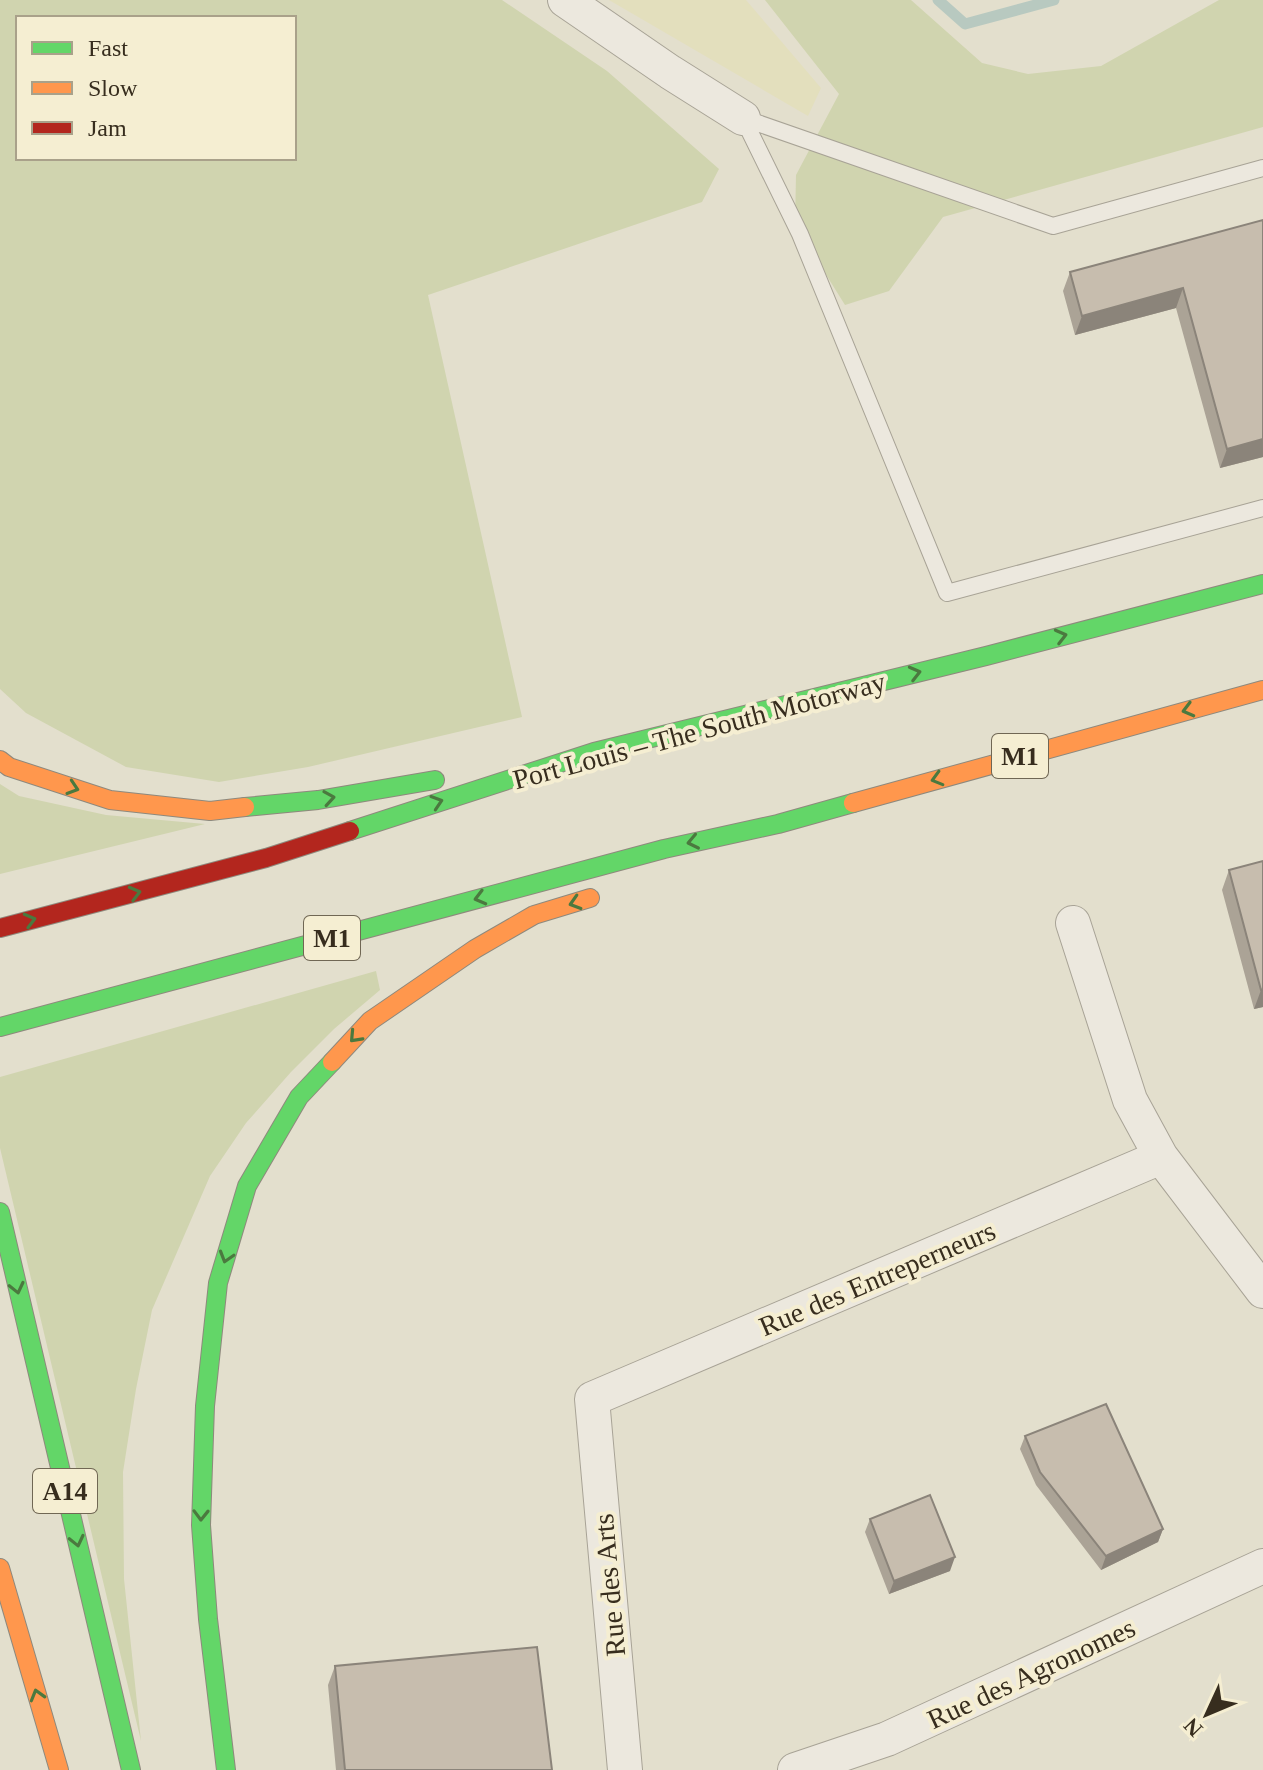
<svg xmlns="http://www.w3.org/2000/svg" width="1263" height="1770" font-family="Georgia,serif">
	<style>
		.farmland { fill: #e3dfbd }
		.green { fill: #d0d4af; fill-rule: evenodd }
		.lines { fill: none; stroke-linecap: round; stroke-linejoin: round }
		.stream { stroke: #b8c9c0; stroke-width: 11 }
		.lane-casing { stroke: #a8a396; stroke-width: 18 }
		.street-casing { stroke: #a8a396; stroke-width: 36 }
		.fast-casing { stroke: #8e897d; stroke-width: 20 }
		.slow-casing { stroke: #8e897d; stroke-width: 20 }
		.jam-casing { stroke: #8e897d; stroke-width: 20 }
		.lane { stroke: #ece8de; stroke-width: 16 }
		.street { stroke: #ece8de; stroke-width: 34 }
		.fast { stroke: #63d668; stroke-width: 18 }
		.slow { stroke: #ff974d; stroke-width: 18 }
		.jam { stroke: #b3261e; stroke-width: 18 }
		.wall { fill: #aba396 }
		.shaded-wall { fill: #8b847a }
		.building { fill: #c7bdae; stroke: #8b847a; stroke-width: 2 }
		.oneway { stroke: #4b793f }
		.labels { text-anchor: middle; stroke-width: 8; stroke-linejoin: round; paint-order: stroke }
		.shield { fill: #f5eed2; stroke: #706754; stroke-width: 2 }
		.shield-label { font-size: 26px; font-weight: bold; fill: #372d1e }
		.street-label { font-size: 28px; fill: #372d1e; stroke: #f5eed2 }
	</style>
	<rect width="100%" height="100%" fill="#e3dfcd"/>
	<!-- farmland -->
	<path class="farmland" d="M 609,0 L 746,0 L 821,88 L 808,116 Z"/>
	<!-- green -->
	<path class="green" d="M 0,0 L 502,0 L 607,71 L 719,169 L 702,202 L 428,295 L 522,717 L 308,767 L 219,782 L 126,767 L 26,713 L 0,689 ZM 18,18 L 294,18 L 294,158 L 18,158 Z
		M 765,0 L 911,0 L 982,63 L 1028,74 L 1101,66 L 1219,0 L 1263,0 L 1263,127 L 943,217 L 889,291 L 845,305 L 795,225 L 796,175 L 839,94 Z
		M 0,784 L 19,796 L 106,815 L 205,824 L 0,874 Z
		M 376,971 L 380,990 L 334,1029 L 291,1072 L 246,1123 L 210,1176 L 152,1310 L 136,1389 L 123,1472 L 124,1579 L 141,1741 L 0,1148 L 0,1077 Z"/>
	<g class="lines">
		<!-- stream -->
		<path class="stream" d="M 938,0 L 965,24 L 1054,0"/>
		<defs>
			<path id="lane" d="M 743,118 L 800,234 L 947,593 L 1263,508
				M 743,118 L 1053,226 L 1263,168"/>
			<path id="street" d="M 565,0 L 670,72 L 743,118
				M 1073,923 L 1130,1100 L 1161,1157 L 1263,1291
				M 625,1770 L 592,1399 L 1161,1157
				M 795,1770 L 887,1739 L 1263,1566"/>
			<path id="fast" d="M 245,807 L 318,800 L 435,780
				M 350,831 L 594,752 L 986,656 L 1263,584
				M 0,1027 L 664,849 L 778,824 L 853,803
				M 0,1212 L 131,1770
				M 226,1770 L 208,1619 L 201,1525 L 205,1406 L 218,1283 L 247,1186 L 299,1097 L 332,1062"/>
			<path id="slow" d="M 0,760 L 9,767 L 110,800 L 210,811 L 245,807
				M 853,803 L 1263,690
				M 332,1062 L 370,1021 L 475,949 L 534,915 L 590,898
				M 0,1568 L 59,1770"/>
			<path id="jam" d="M 0,928 L 266,858 L 350,831"/>
		</defs>
		<!-- lane casing -->
		<use href="#lane" class="lane-casing"/>
		<!-- street casing -->
		<use href="#street" class="street-casing"/>
		<!-- fast casing -->
		<use href="#fast" class="fast-casing"/>
		<!-- slow casing -->
		<use href="#slow" class="slow-casing"/>
		<!-- jam casing -->
		<use href="#jam" class="jam-casing"/>
		<!-- lane -->
		<use href="#lane" class="lane"/>
		<!-- street -->
		<use href="#street" class="street"/>
		<!-- fast -->
		<use href="#fast" class="fast"/>
		<!-- slow -->
		<use href="#slow" class="slow"/>
		<!-- jam -->
		<use href="#jam" class="jam"/>
	</g>
	<!-- wall -->
	<path class="wall" d="M 1263,220 L 1263,457 L 1220,468 L 1176,308 L 1075,335 L 1063,291 L 1070,272 Z
		M 1263,861 L 1263,1007 L 1254,1009 L 1222,890 L 1229,870 Z
		M 1025,1436 L 1163,1529 L 1158,1542 L 1101,1570 L 1036,1485 L 1020,1449 Z
		M 870,1519 L 950,1571 L 889,1594 L 865,1532 Z
		M 335,1666 L 552,1770 L 336,1770 L 328,1685 Z"/>
	<!-- shaded-wall -->
	<path class="shaded-wall" d="M 1183,288 L 1176,308 L 1075,335 L 1082,316 Z
		M 1263,439 L 1263,457 L 1220,468 L 1227,449 Z
		M 1263,989 L 1263,1007 L 1254,1009 L 1261,990 Z
		M 1163,1529 L 1158,1542 L 1101,1570 L 1106,1556 Z
		M 955,1557 L 950,1571 L 889,1594 L 894,1581 Z"/>
	<!-- building -->
	<path class="building" d="M 1263,220 L 1263,439 L 1227,449 L 1183,288 L 1082,316 L 1070,272 Z
		M 1263,861 L 1263,989 L 1261,990 L 1229,870 Z
		M 1106,1404 L 1163,1529 L 1106,1556 L 1040,1472 L 1025,1436 Z
		M 930,1495 L 955,1557 L 894,1581 L 870,1519 Z
		M 537,1647 L 552,1770 L 345,1770 L 335,1666 Z"/>
	<!-- one-way arrows -->
	<defs><path id="oneway-chevron" d="M-2-3.5L2.5 0L-2 3.5" fill="none" stroke-width="1.6" stroke-linecap="round" stroke-linejoin="round" transform="scale(2)"/></defs>
	<g class="oneway">
		<use href="#oneway-chevron" transform="translate(1061 636) rotate(-14)"/>
		<use href="#oneway-chevron" transform="translate(915 673) rotate(-14)"/>
		<use href="#oneway-chevron" transform="translate(1188 710) rotate(165)"/>
		<use href="#oneway-chevron" transform="translate(937 779) rotate(164)"/>
		<use href="#oneway-chevron" transform="translate(73 788) rotate(18)"/>
		<use href="#oneway-chevron" transform="translate(329 798) rotate(-9)"/>
		<use href="#oneway-chevron" transform="translate(437 802) rotate(-18)"/>
		<use href="#oneway-chevron" transform="translate(693 842) rotate(168)"/>
		<use href="#oneway-chevron" transform="translate(135 893) rotate(-15)"/>
		<use href="#oneway-chevron" transform="translate(480 898) rotate(165)"/>
		<use href="#oneway-chevron" transform="translate(575 903) rotate(163)"/>
		<use href="#oneway-chevron" transform="translate(30 920) rotate(-15)"/>
		<use href="#oneway-chevron" transform="translate(355 1037) rotate(133)"/>
		<use href="#oneway-chevron" transform="translate(226 1257) rotate(107)"/>
		<use href="#oneway-chevron" transform="translate(17 1288) rotate(77)"/>
		<use href="#oneway-chevron" transform="translate(201 1515) rotate(91)"/>
		<use href="#oneway-chevron" transform="translate(77 1541) rotate(77)"/>
		<use href="#oneway-chevron" transform="translate(37 1695) rotate(-106)"/>
	</g>
	<g class="labels">
		<!-- shield labels -->
		<g class="shield">
			<rect x="992" y="734" width="56" height="44" rx="6"/>
			<rect x="304" y="916" width="56" height="44" rx="6"/>
			<rect x="33" y="1469" width="64" height="44" rx="6"/>
		</g>
		<g class="shield-label">
			<text x="1020" y="765">M1</text>
			<text x="332" y="947">M1</text>
			<text x="65" y="1500">A14</text>
		</g>
		<!-- street labels -->
		<g class="street-label">
			<text transform="translate(699 730) rotate(-15)" y="10">Port Louis – The South Motorway</text>
			<text transform="translate(877 1278) rotate(-23)" y="10">Rue des Entreperneurs</text>
			<text transform="translate(609 1585) rotate(-95)" y="10">Rue des Arts</text>
			<text transform="translate(1031 1673) rotate(-25)" y="10">Rue des Agronomes</text>
		</g>
	</g>
	<!-- legend -->
	<rect x="16" y="16" width="280" height="144" fill="#f5eed2" stroke="#a9a18a" stroke-width="2"/>
	<rect x="32" y="42" width="40" height="12" fill="#63d668" stroke="#a9a18a" stroke-width="2"/>
	<text x="88" y="56" font-size="24" fill="#372d1e">Fast</text>
	<rect x="32" y="82" width="40" height="12" fill="#ff974d" stroke="#a9a18a" stroke-width="2"/>
	<text x="88" y="96" font-size="24" fill="#372d1e">Slow</text>
	<rect x="32" y="122" width="40" height="12" fill="#b3261e" stroke="#a9a18a" stroke-width="2"/>
	<text x="88" y="136" font-size="24" fill="#372d1e">Jam</text>
	<!-- north arrow -->
	<g transform="translate(1207 1714) rotate(226)" stroke="#f5eed2" stroke-width="6" paint-order="stroke">
	<path d="M0-6L14 30L0 20L-14 30Z" fill="#372d1e"/>
	<text y="-12" font-size="22" font-weight="bold" text-anchor="middle" fill="#372d1e">N</text>
	</g>
</svg>
